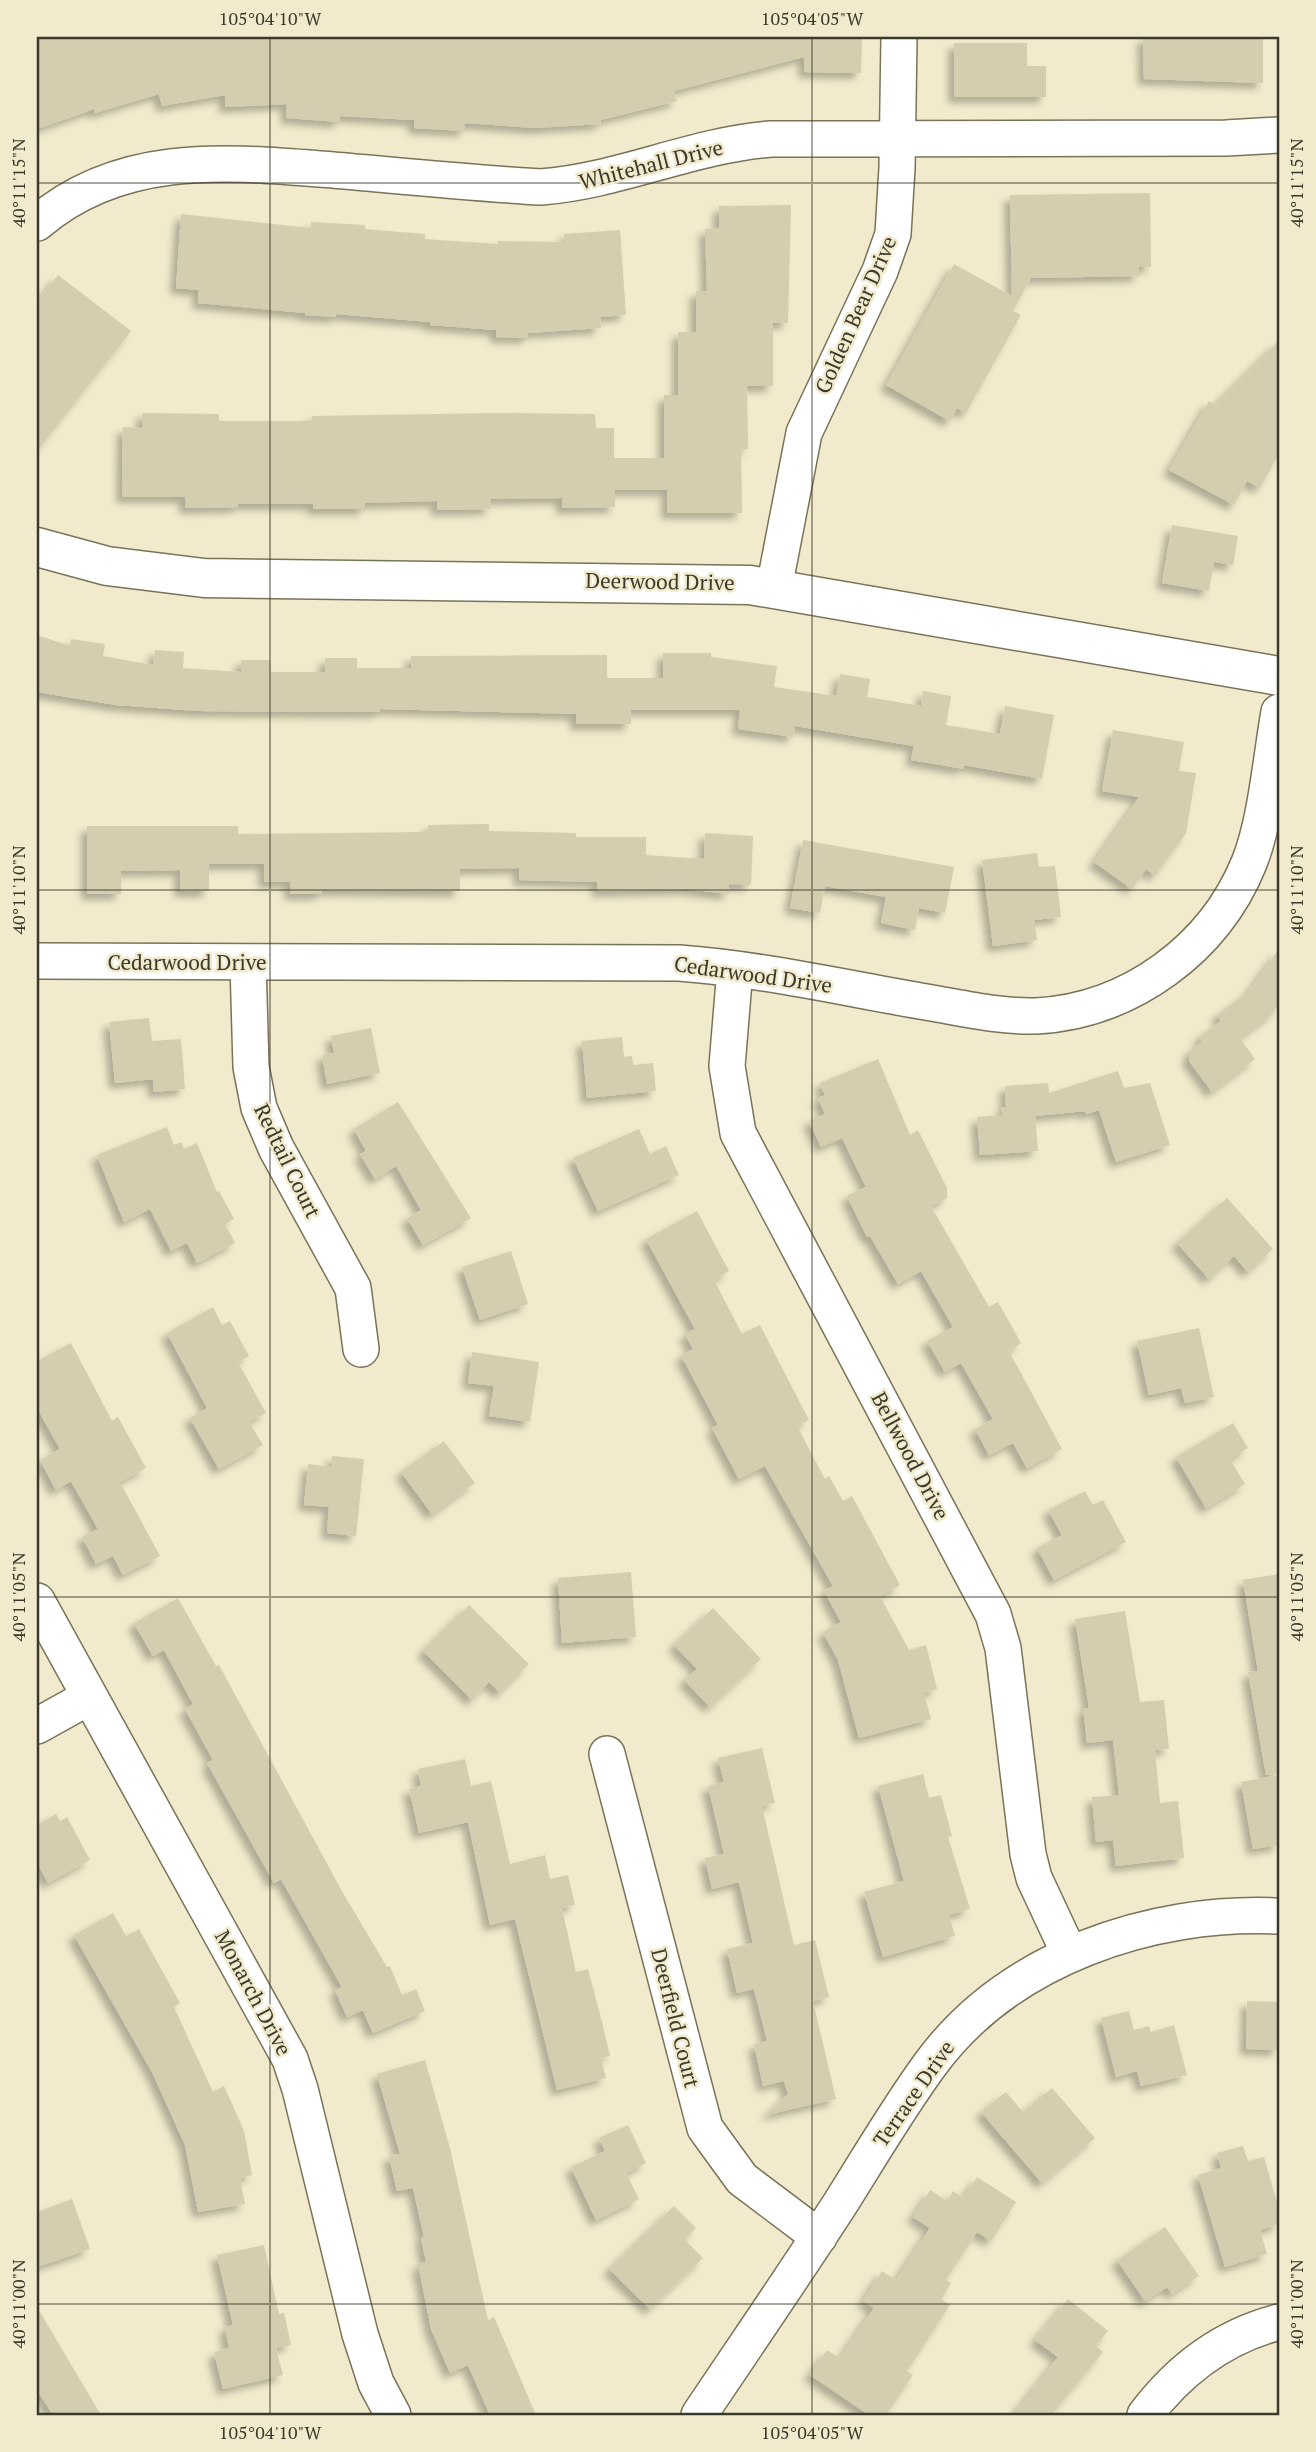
<svg xmlns="http://www.w3.org/2000/svg" width="1316" height="2452" font-family="'PT Serif',serif">
	<style>
		.building { fill: #d4cdb0; filter: url(#shadow) }
		.lines { fill: none; stroke-linecap: round; stroke-linejoin: round }
		.street-casing { stroke: #797358; stroke-width: 38 }
		.secondary-casing { stroke: #797358; stroke-width: 41 }
		.street { stroke: #fff; stroke-width: 35 }
		.secondary { stroke: #fff; stroke-width: 38 }
		.ticks { fill: none; stroke: #3b382c; stroke-width: 2; stroke-opacity: 0.45 }
		.labels { text-anchor: middle; stroke-width: 5; stroke-linejoin: round; paint-order: stroke }
		.street-label { font-size: 21px; fill: #3b382c; stroke: #f1eacc }
		.neatline { fill: none; stroke: #3b382c; stroke-width: 2.5 }
		.ticks-label { font-size: 18px; text-anchor: middle; fill: #3b382c }
	</style>
	<defs>
		<filter id="shadow"><feDropShadow dx="-6" dy="6" stdDeviation="3.5" flood-color="#0004"/></filter>
	</defs>
	<rect width="100%" height="100%" fill="#f1eacc"/>
	<!-- building -->
	<path class="building" d="M 37,37 L 862,37 L 861,73 L 804,72 L 804,57 L 674,91 L 677,101 L 601,120 L 601,124 L 535,128 L 465,123 L 465,131 L 414,128 L 414,120 L 340,116 L 340,122 L 286,118 L 287,104 L 225,107 L 225,95 L 162,106 L 159,94 L 95,113 L 94,109 L 37,129 Z
		M 1143,37 L 1263,37 L 1263,83 L 1144,79 Z
		M 954,43 L 1027,43 L 1027,66 L 1046,66 L 1046,97 L 954,97 Z
		M 1150,193 L 1151,267 L 1139,267 L 1139,276 L 1031,278 L 1013,311 L 1021,315 L 966,413 L 957,408 L 950,421 L 886,385 L 954,264 L 1012,296 L 1010,195 Z
		M 791,205 L 788,323 L 773,323 L 773,386 L 747,386 L 748,449 L 741,449 L 742,513 L 667,513 L 667,490 L 615,490 L 615,507 L 562,508 L 562,498 L 490,499 L 491,509 L 437,510 L 437,501 L 365,503 L 365,509 L 313,509 L 313,504 L 238,504 L 238,507 L 185,508 L 185,497 L 122,497 L 123,427 L 142,428 L 142,413 L 219,414 L 219,421 L 312,421 L 312,416 L 499,413 L 595,414 L 596,428 L 614,428 L 614,458 L 664,458 L 664,395 L 678,395 L 678,332 L 696,332 L 696,291 L 707,291 L 705,229 L 719,228 L 719,206 Z
		M 181,214 L 311,228 L 311,222 L 365,225 L 365,229 L 425,234 L 425,239 L 498,244 L 498,241 L 564,242 L 564,234 L 620,230 L 626,315 L 600,317 L 601,328 L 528,333 L 528,338 L 496,337 L 496,330 L 430,325 L 430,322 L 336,314 L 336,317 L 305,315 L 305,313 L 198,303 L 199,290 L 176,288 Z
		M 58,275 L 131,331 L 37,451 L 37,302 Z
		M 1279,340 L 1279,454 L 1260,488 L 1247,481 L 1234,505 L 1169,470 L 1209,401 L 1215,404 Z
		M 1172,525 L 1238,536 L 1233,565 L 1214,562 L 1209,591 L 1162,583 Z
		M 37,635 L 70,646 L 71,639 L 105,644 L 103,656 L 153,665 L 155,650 L 184,652 L 183,668 L 241,672 L 241,660 L 271,660 L 271,672 L 325,672 L 325,658 L 357,658 L 357,668 L 411,668 L 411,656 L 607,655 L 607,678 L 663,678 L 663,653 L 711,653 L 711,657 L 777,666 L 774,687 L 836,696 L 840,674 L 870,679 L 867,697 L 921,706 L 923,691 L 951,696 L 946,725 L 1000,734 L 1005,706 L 1054,715 L 1042,779 L 964,765 L 964,769 L 911,760 L 914,746 L 795,726 L 793,737 L 738,729 L 740,710 L 631,710 L 631,724 L 576,724 L 576,714 L 380,709 L 380,712 L 198,711 L 116,705 L 37,692 Z
		M 1113,730 L 1184,742 L 1179,771 L 1196,773 L 1186,833 L 1155,876 L 1146,869 L 1132,889 L 1094,862 L 1139,797 L 1102,791 Z
		M 489,824 L 489,831 L 576,833 L 576,837 L 646,837 L 646,855 L 704,859 L 705,833 L 753,836 L 751,885 L 729,884 L 729,894 L 687,889 L 598,891 L 597,882 L 519,880 L 519,868 L 460,869 L 460,891 L 322,890 L 322,894 L 290,894 L 290,882 L 264,882 L 264,864 L 209,864 L 209,891 L 180,891 L 180,870 L 121,871 L 121,894 L 87,894 L 87,826 L 238,826 L 238,834 L 428,832 L 428,825 Z
		M 803,840 L 954,867 L 945,913 L 919,908 L 915,930 L 881,923 L 886,897 L 825,886 L 820,913 L 790,908 Z
		M 1037,853 L 1039,867 L 1055,866 L 1061,917 L 1034,920 L 1037,940 L 993,946 L 982,860 Z
		M 1279,949 L 1279,1004 L 1271,1015 L 1240,1038 L 1255,1059 L 1212,1092 L 1189,1061 L 1189,1052 L 1202,1042 L 1199,1037 L 1221,1021 L 1217,1015 L 1248,992 Z
		M 149,1018 L 152,1041 L 181,1039 L 185,1089 L 154,1092 L 153,1079 L 115,1083 L 109,1022 Z
		M 371,1028 L 380,1073 L 327,1084 L 322,1055 L 334,1053 L 331,1036 Z
		M 622,1037 L 624,1057 L 632,1056 L 633,1065 L 653,1063 L 656,1091 L 587,1098 L 582,1041 Z
		M 878,1059 L 910,1135 L 918,1130 L 947,1188 L 947,1198 L 931,1206 L 989,1307 L 998,1302 L 1021,1343 L 1009,1351 L 1062,1449 L 1027,1468 L 1013,1443 L 989,1455 L 975,1429 L 993,1419 L 961,1363 L 945,1372 L 927,1341 L 953,1327 L 921,1271 L 898,1284 L 870,1236 L 867,1237 L 847,1196 L 866,1187 L 842,1138 L 821,1147 L 809,1121 L 825,1114 L 818,1098 L 825,1095 L 820,1083 Z
		M 1118,1071 L 1124,1088 L 1150,1083 L 1170,1145 L 1116,1162 L 1099,1110 L 1086,1114 L 1085,1111 L 1035,1116 L 1038,1151 L 980,1155 L 977,1117 L 1003,1115 L 1001,1108 L 1006,1107 L 1005,1086 L 1048,1083 L 1049,1093 Z
		M 398,1102 L 471,1218 L 423,1245 L 407,1218 L 421,1210 L 396,1166 L 375,1179 L 360,1154 L 366,1151 L 354,1129 Z
		M 167,1127 L 174,1145 L 181,1142 L 184,1149 L 197,1143 L 217,1192 L 219,1191 L 234,1219 L 225,1224 L 235,1243 L 197,1263 L 187,1243 L 171,1251 L 150,1209 L 124,1222 L 97,1155 Z
		M 639,1129 L 650,1154 L 666,1146 L 679,1175 L 598,1211 L 573,1158 Z
		M 1227,1198 L 1273,1249 L 1248,1272 L 1234,1256 L 1209,1279 L 1177,1243 Z
		M 697,1211 L 729,1271 L 714,1280 L 742,1334 L 760,1325 L 809,1420 L 797,1426 L 825,1479 L 829,1476 L 843,1501 L 852,1496 L 900,1585 L 880,1596 L 909,1650 L 926,1645 L 937,1689 L 924,1693 L 931,1719 L 859,1738 L 838,1660 L 823,1632 L 841,1622 L 824,1591 L 833,1586 L 765,1466 L 739,1479 L 712,1428 L 718,1425 L 681,1355 L 693,1349 L 685,1334 L 695,1329 L 646,1239 Z
		M 511,1251 L 528,1304 L 480,1320 L 462,1267 Z
		M 213,1307 L 222,1325 L 230,1321 L 249,1356 L 238,1362 L 266,1413 L 249,1422 L 263,1445 L 219,1469 L 190,1418 L 207,1408 L 167,1333 Z
		M 1199,1328 L 1214,1397 L 1185,1403 L 1181,1388 L 1149,1395 L 1137,1341 Z
		M 71,1343 L 112,1421 L 118,1417 L 146,1468 L 120,1482 L 160,1556 L 123,1575 L 113,1556 L 96,1564 L 82,1537 L 98,1529 L 71,1481 L 56,1490 L 40,1460 L 60,1449 L 37,1408 L 37,1361 Z
		M 472,1352 L 539,1362 L 530,1422 L 489,1416 L 494,1386 L 468,1383 Z
		M 1233,1423 L 1248,1448 L 1230,1459 L 1245,1484 L 1206,1508 L 1176,1457 Z
		M 444,1441 L 475,1483 L 432,1514 L 401,1472 Z
		M 332,1456 L 364,1459 L 356,1536 L 327,1533 L 329,1507 L 304,1505 L 308,1464 L 332,1467 Z
		M 1085,1491 L 1093,1505 L 1103,1500 L 1126,1542 L 1054,1580 L 1037,1548 L 1062,1535 L 1048,1510 Z
		M 631,1572 L 636,1637 L 562,1643 L 558,1578 Z
		M 1279,1574 L 1279,1774 L 1266,1775 L 1248,1672 L 1258,1671 L 1243,1580 Z
		M 178,1598 L 216,1666 L 219,1665 L 343,1893 L 387,1967 L 390,1966 L 402,1995 L 416,1989 L 425,2011 L 373,2033 L 363,2010 L 347,2017 L 335,1990 L 342,1987 L 281,1879 L 274,1883 L 207,1763 L 213,1760 L 185,1709 L 193,1704 L 164,1650 L 153,1656 L 134,1623 Z
		M 469,1605 L 529,1664 L 500,1693 L 489,1682 L 472,1700 L 423,1651 Z
		M 713,1608 L 761,1659 L 710,1707 L 684,1680 L 697,1669 L 674,1645 Z
		M 1125,1611 L 1140,1702 L 1164,1700 L 1169,1749 L 1155,1750 L 1160,1803 L 1178,1801 L 1184,1858 L 1116,1866 L 1113,1840 L 1096,1842 L 1092,1797 L 1119,1795 L 1113,1740 L 1087,1743 L 1083,1708 L 1089,1708 L 1075,1619 Z
		M 762,1748 L 775,1803 L 762,1806 L 794,1945 L 815,1940 L 829,1997 L 813,2001 L 836,2099 L 766,2115 L 788,2094 L 784,2081 L 763,2086 L 754,2044 L 767,2041 L 754,1989 L 737,1993 L 727,1949 L 753,1943 L 739,1882 L 712,1889 L 705,1858 L 724,1854 L 708,1786 L 724,1782 L 718,1758 Z
		M 465,1759 L 471,1786 L 491,1781 L 510,1864 L 545,1855 L 550,1879 L 568,1875 L 575,1905 L 562,1908 L 576,1972 L 588,1969 L 603,2026 L 610,2056 L 601,2058 L 606,2078 L 557,2090 L 515,1919 L 490,1925 L 468,1822 L 419,1833 L 409,1789 L 421,1786 L 418,1769 Z
		M 923,1774 L 929,1798 L 941,1795 L 952,1836 L 948,1837 L 970,1909 L 949,1915 L 955,1936 L 883,1957 L 864,1892 L 904,1881 L 878,1786 Z
		M 1279,1775 L 1279,1845 L 1253,1849 L 1241,1782 Z
		M 56,1814 L 60,1821 L 67,1817 L 90,1860 L 48,1883 L 37,1862 L 37,1825 Z
		M 113,1913 L 126,1936 L 139,1929 L 180,2003 L 174,2007 L 213,2092 L 224,2086 L 244,2131 L 252,2175 L 240,2178 L 245,2204 L 198,2212 L 185,2145 L 152,2072 L 74,1935 Z
		M 1247,2001 L 1279,2002 L 1279,2050 L 1246,2049 Z
		M 1129,2011 L 1134,2030 L 1149,2026 L 1151,2032 L 1174,2025 L 1187,2075 L 1141,2086 L 1137,2071 L 1116,2077 L 1101,2018 Z
		M 425,2060 L 450,2148 L 488,2320 L 494,2317 L 536,2415 L 490,2415 L 468,2365 L 450,2373 L 431,2329 L 418,2264 L 426,2262 L 421,2238 L 424,2237 L 413,2188 L 397,2191 L 389,2156 L 400,2154 L 377,2074 Z
		M 1052,2088 L 1095,2138 L 1042,2183 L 981,2112 L 1006,2092 L 1023,2112 Z
		M 628,2125 L 646,2163 L 626,2173 L 639,2199 L 596,2220 L 571,2167 L 605,2151 L 599,2138 Z
		M 1243,2146 L 1248,2161 L 1264,2157 L 1279,2209 L 1279,2224 L 1260,2230 L 1267,2254 L 1225,2267 L 1198,2175 L 1221,2168 L 1217,2153 Z
		M 977,2177 L 1016,2202 L 991,2241 L 977,2232 L 946,2280 L 951,2283 L 941,2299 L 950,2305 L 907,2371 L 913,2375 L 886,2415 L 869,2415 L 810,2375 L 827,2350 L 840,2358 L 874,2308 L 863,2301 L 882,2271 L 896,2280 L 930,2228 L 913,2217 L 930,2190 L 947,2201 L 953,2191 L 963,2198 Z
		M 72,2199 L 90,2249 L 37,2267 L 37,2212 Z
		M 674,2206 L 696,2228 L 685,2240 L 703,2258 L 650,2309 L 609,2269 Z
		M 1165,2227 L 1199,2276 L 1172,2294 L 1167,2287 L 1145,2301 L 1117,2260 Z
		M 264,2245 L 279,2314 L 284,2313 L 291,2345 L 276,2348 L 283,2375 L 223,2389 L 214,2352 L 229,2348 L 225,2327 L 233,2325 L 217,2255 Z
		M 1068,2299 L 1108,2331 L 1096,2346 L 1103,2352 L 1051,2415 L 1013,2415 L 1058,2357 L 1035,2340 Z
		M 37,2307 L 101,2415 L 53,2415 L 37,2390 Z"/>
	<g class="lines">
		<defs>
			<path id="street" d="M 37,223 C 122,150 229,162 333,170 C 402,176 471,183 541,187 C 620,181 692,145 771,139 L 1226,138 L 1279,135
				M 774,588 L 804,433 L 880,271 L 893,234 L 897,168 L 899,37
				M 37,961 L 679,963 C 761,969 844,988 926,1002 C 962,1008 999,1017 1036,1016 C 1130,1011 1214,949 1249,863 C 1266,821 1271,757 1279,712
				M 248,963 L 251,1067 L 259,1108 L 276,1148 L 353,1288 L 361,1349
				M 735,969 L 727,1066 L 738,1133 L 993,1614 L 1003,1648 L 1028,1854 L 1034,1878 L 1070,1955
				M 37,1601 L 290,2059 L 300,2089 L 360,2334 L 376,2383 L 393,2415
				M 37,1726 L 89,1697
				M 607,1754 L 705,2128 L 742,2179 L 819,2237
				M 699,2415 C 746,2345 794,2275 840,2204 C 869,2158 897,2110 929,2066 C 1007,1958 1151,1910 1279,1916
				M 1145,2415 C 1179,2370 1224,2336 1279,2322"/>
			<path id="secondary" d="M 37,547 L 107,566 L 204,578 L 750,585 L 1279,676"/>
		</defs>
		<!-- street casing -->
		<use href="#street" class="street-casing"/>
		<!-- secondary casing -->
		<use href="#secondary" class="secondary-casing"/>
		<!-- street -->
		<use href="#street" class="street"/>
		<!-- secondary -->
		<use href="#secondary" class="secondary"/>
	</g>
	<!-- ticks -->
	<path class="ticks" d="M 270,37 L 270,2415M 812,37 L 812,2415M 37,183 L 1279,183M 37,890 L 1279,890M 37,1597 L 1279,1597M 37,2304 L 1279,2304"/>
	<g class="labels">
		<!-- street labels -->
		<g class="street-label">
			<text transform="translate(651 165) rotate(-14)" y="7">Whitehall Drive</text>
			<text transform="translate(856 315) rotate(-66)" y="7">Golden Bear Drive</text>
			<text transform="translate(660 582) rotate(1)" y="7">Deerwood Drive</text>
			<text x="187" y="970">Cedarwood Drive</text>
			<text transform="translate(753 975) rotate(8)" y="7">Cedarwood Drive</text>
			<text transform="translate(287 1161) rotate(64)" y="7">Redtail Court</text>
			<text transform="translate(910 1456) rotate(62)" y="7">Bellwood Drive</text>
			<text transform="translate(253 1993) rotate(62)" y="7">Monarch Drive</text>
			<text transform="translate(675 2018) rotate(76)" y="7">Deerfield Court</text>
			<text transform="translate(914 2094) rotate(-55)" y="7">Terrace Drive</text>
		</g>
	</g>
	<!-- border -->
	<rect width="1316" height="2452" fill="none" stroke="#f1eacc" stroke-width="77"/>
	<rect x="38" y="38" width="1240" height="2376" class="neatline"/>
	<g class="ticks-label">
		<text x="270" y="25">105°04'10"W</text>
		<text x="812" y="25">105°04'05"W</text>
		<text transform="translate(19 183) rotate(-90)" y="6">40°11'15"N</text>
		<text transform="translate(1297 183) rotate(-90)" y="6">40°11'15"N</text>
		<text transform="translate(19 890) rotate(-90)" y="6">40°11'10"N</text>
		<text transform="translate(1297 890) rotate(-90)" y="6">40°11'10"N</text>
		<text transform="translate(19 1597) rotate(-90)" y="6">40°11'05"N</text>
		<text transform="translate(1297 1597) rotate(-90)" y="6">40°11'05"N</text>
		<text transform="translate(19 2304) rotate(-90)" y="6">40°11'00"N</text>
		<text transform="translate(1297 2304) rotate(-90)" y="6">40°11'00"N</text>
		<text x="270" y="2439">105°04'10"W</text>
		<text x="812" y="2439">105°04'05"W</text>
	</g>
</svg>
